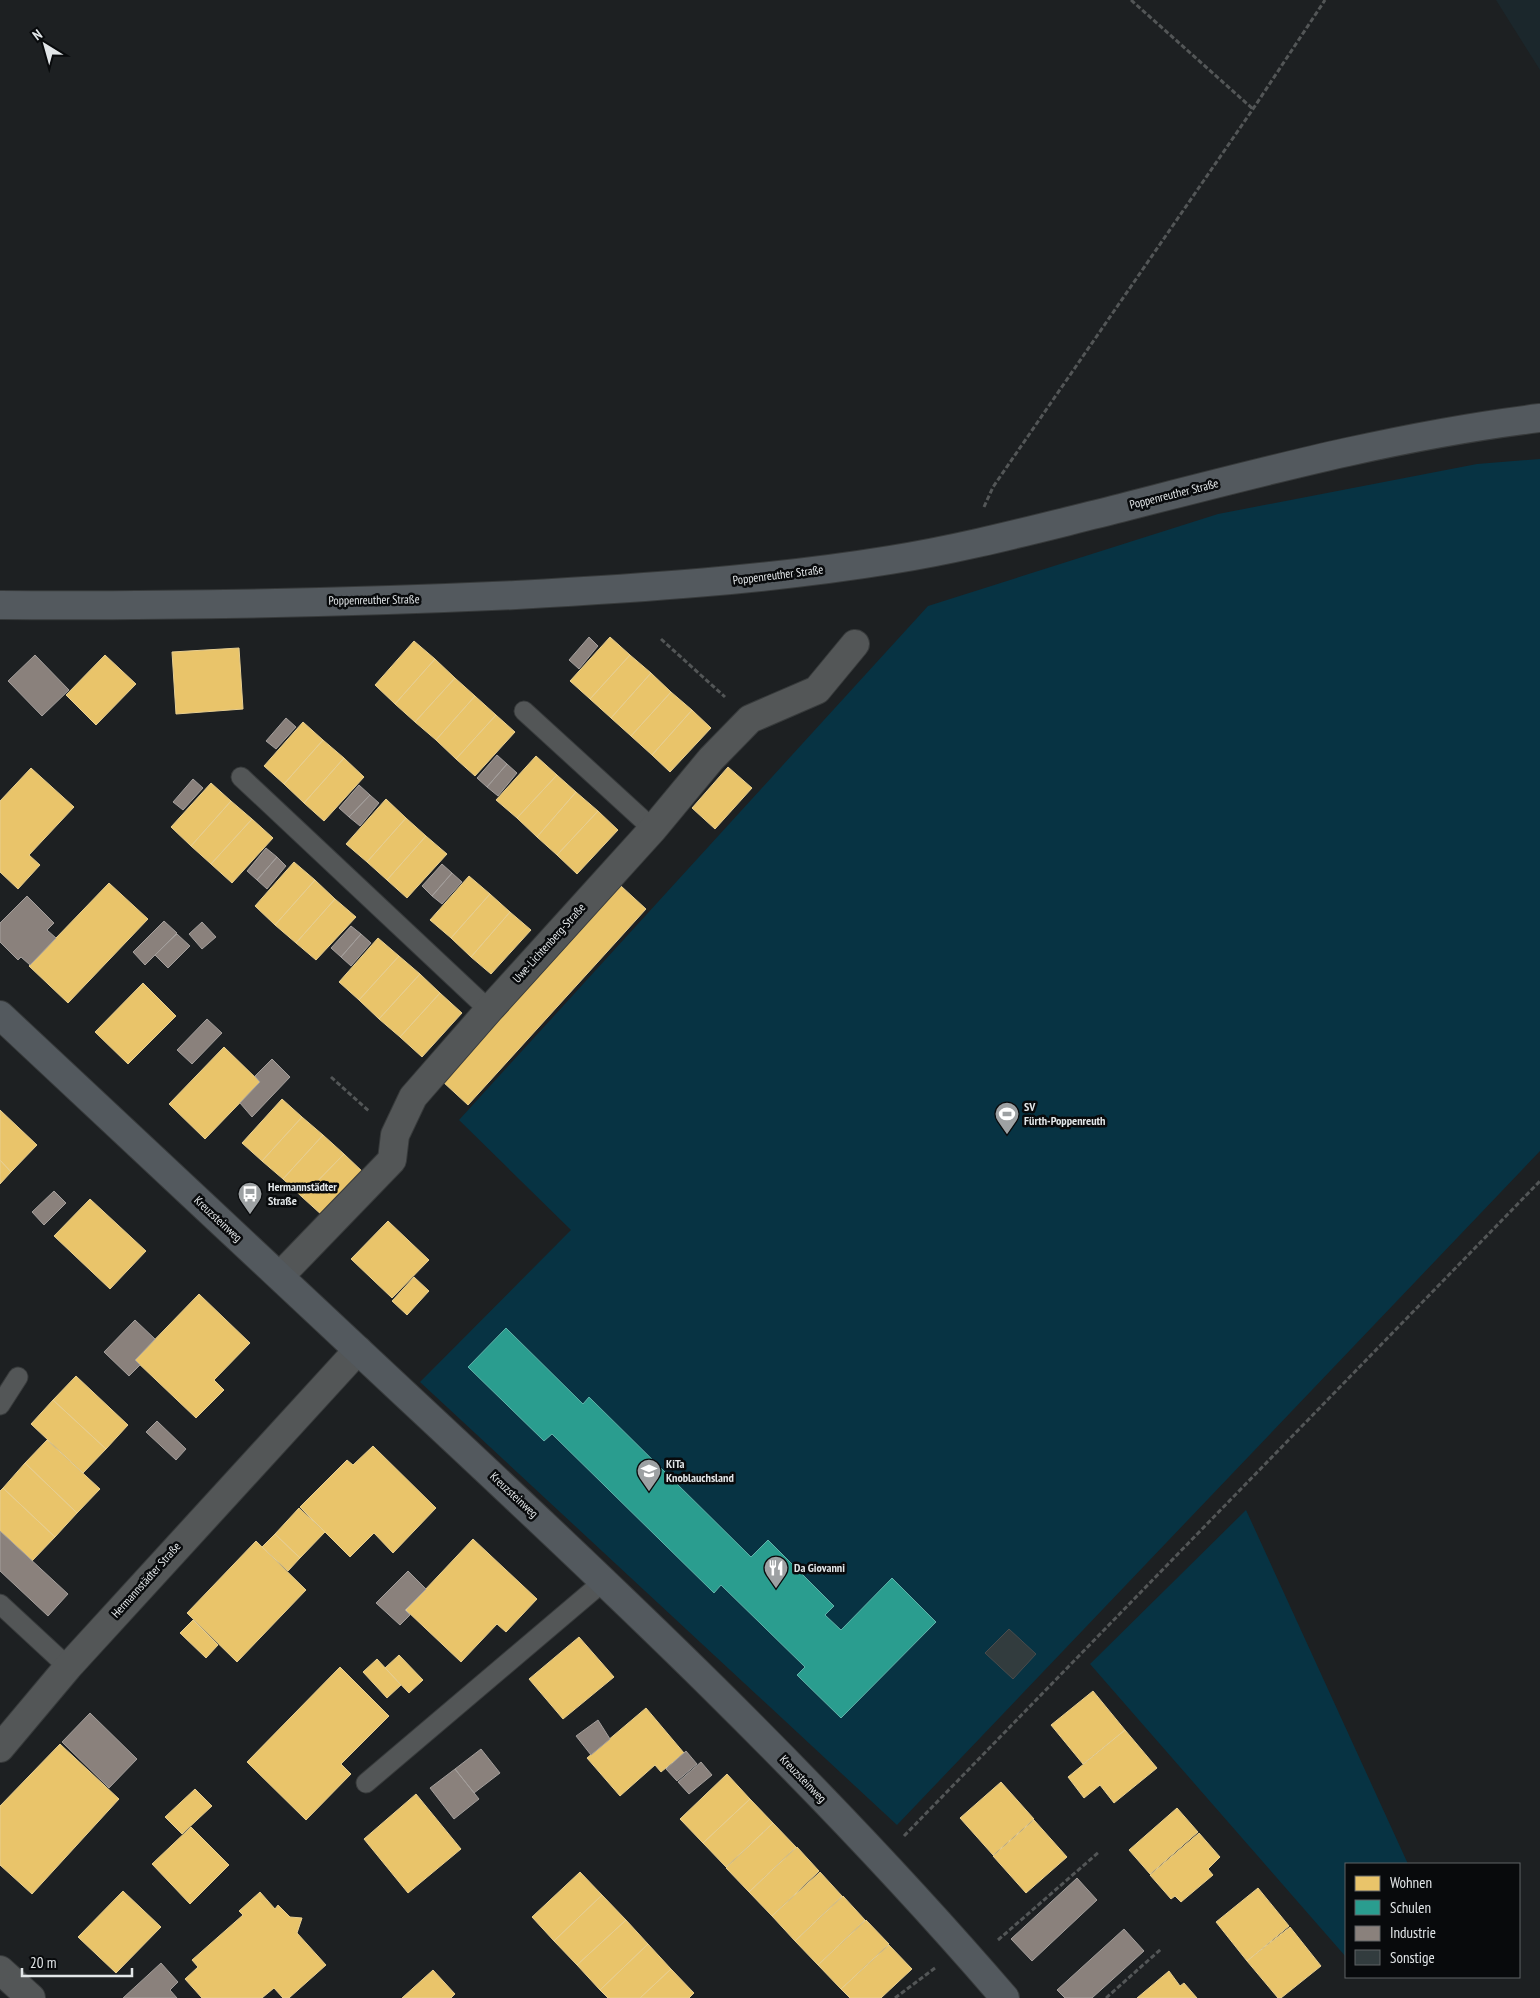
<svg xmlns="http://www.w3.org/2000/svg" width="1540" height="1998" font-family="'PT Sans Narrow',sans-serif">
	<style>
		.built { fill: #1b272c }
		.green { fill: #073343 }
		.homes { fill: #e9c46a; stroke: #e7ce90 }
		.schools { fill: #2a9d8f; stroke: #61b3aa }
		.industry { fill: #8a817c; stroke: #a49f9c }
		.building { fill: #323c3e; stroke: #494c4d }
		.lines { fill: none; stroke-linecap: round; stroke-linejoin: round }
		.lane-casing { stroke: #373a3b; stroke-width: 21 }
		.street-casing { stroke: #373a3b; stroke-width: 30 }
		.secondary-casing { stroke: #373a3b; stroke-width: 30 }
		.path { stroke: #535657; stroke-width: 3; stroke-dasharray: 5 2.5; stroke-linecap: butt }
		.lane { stroke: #535657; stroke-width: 19 }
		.street { stroke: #535657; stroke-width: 28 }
		.secondary { stroke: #53595e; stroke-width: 28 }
		.labels { text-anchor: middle; stroke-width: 5; stroke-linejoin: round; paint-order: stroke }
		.street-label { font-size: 12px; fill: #e2e6e8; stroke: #080a0c }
		.poi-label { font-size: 12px; font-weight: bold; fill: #e2e6e8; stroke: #080a0c; text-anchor: start }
	</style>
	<rect width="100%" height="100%" fill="#1d2022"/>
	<!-- built -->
	<path class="built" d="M 1496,0 L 1540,0 L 1540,70 Z"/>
	<!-- green -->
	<path class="green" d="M 1540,459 L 1540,1151 L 897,1825 L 420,1382 L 571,1230 L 459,1120 L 928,606 L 1218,514 L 1477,464 Z
		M 1246,1510 L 1408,1864 L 1346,1864 L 1346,1957 L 1090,1664 Z"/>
	<!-- homes -->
	<path class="homes" d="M 610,637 L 630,655 L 590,699 L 570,681 Z
		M 414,641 L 435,659 L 395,704 L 375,685 Z
		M 239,648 L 243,709 L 176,714 L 172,652 Z
		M 105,655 L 136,684 L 96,725 L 66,695 Z
		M 630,655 L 651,673 L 611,718 L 590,699 Z
		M 435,659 L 455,678 L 415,722 L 395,704 Z
		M 651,673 L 671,692 L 631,736 L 611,718 Z
		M 455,678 L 475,696 L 436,740 L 415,722 Z
		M 671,692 L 692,710 L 652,755 L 631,736 Z
		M 475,696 L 496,715 L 456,759 L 436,740 Z
		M 692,710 L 711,728 L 670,772 L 652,755 Z
		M 496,715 L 515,732 L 475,776 L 456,759 Z
		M 303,722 L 323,740 L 284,784 L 264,766 Z
		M 323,740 L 344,758 L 304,803 L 284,784 Z
		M 536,756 L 557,775 L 517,818 L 496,800 Z
		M 344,758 L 364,777 L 324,821 L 304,803 Z
		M 728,767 L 752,788 L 715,829 L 692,808 Z
		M 31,768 L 74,807 L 29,855 L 40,865 L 18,889 L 0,872 L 0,801 Z
		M 557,775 L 576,792 L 537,837 L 517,818 Z
		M 211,783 L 231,801 L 191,846 L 171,827 Z
		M 576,792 L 598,811 L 557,855 L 537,837 Z
		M 386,799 L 406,818 L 367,862 L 346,844 Z
		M 231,801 L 252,819 L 211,864 L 191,846 Z
		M 598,811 L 618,830 L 577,874 L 557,855 Z
		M 406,818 L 426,836 L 387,880 L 367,862 Z
		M 252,819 L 273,838 L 232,883 L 211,864 Z
		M 426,836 L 447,854 L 407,898 L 387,880 Z
		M 294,862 L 315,880 L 275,925 L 255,906 Z
		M 469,876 L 490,894 L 451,938 L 430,920 Z
		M 315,880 L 335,899 L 296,943 L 275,925 Z
		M 109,883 L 148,919 L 68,1003 L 29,966 Z
		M 621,886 L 646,909 L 468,1105 L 442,1081 Z
		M 490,894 L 510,912 L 471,957 L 451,938 Z
		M 335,899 L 356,917 L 316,960 L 296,943 Z
		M 510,912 L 531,930 L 491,974 L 471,957 Z
		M 378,938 L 399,956 L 359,1000 L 339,982 Z
		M 399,956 L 420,974 L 379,1019 L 359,1000 Z
		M 420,974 L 440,993 L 400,1037 L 379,1019 Z
		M 143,983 L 176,1016 L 128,1064 L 95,1032 Z
		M 440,993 L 462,1013 L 422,1057 L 400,1037 Z
		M 224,1047 L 260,1082 L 205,1139 L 169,1104 Z
		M 282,1099 L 302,1117 L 262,1161 L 242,1143 Z
		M 0,1110 L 37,1145 L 11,1172 L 0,1160 Z
		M 302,1117 L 323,1135 L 283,1179 L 262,1161 Z
		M 323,1135 L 344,1154 L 302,1197 L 283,1179 Z
		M 344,1154 L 364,1173 L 323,1216 L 302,1197 Z
		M 0,1160 L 11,1172 L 0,1184 Z
		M 90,1199 L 146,1251 L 110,1289 L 54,1236 Z
		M 388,1221 L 429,1260 L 392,1298 L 351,1259 Z
		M 414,1277 L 429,1291 L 407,1315 L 392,1301 Z
		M 199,1294 L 250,1343 L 214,1380 L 224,1390 L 196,1418 L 135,1360 Z
		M 76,1376 L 128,1425 L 106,1449 L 53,1400 Z
		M 53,1400 L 106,1449 L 83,1473 L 31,1424 Z
		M 47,1440 L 100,1489 L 77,1513 L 25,1463 Z
		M 373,1446 L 436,1508 L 393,1553 L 374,1533 L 350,1557 L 300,1507 L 347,1460 L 353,1465 Z
		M 25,1463 L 77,1513 L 55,1537 L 3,1488 Z
		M 3,1488 L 55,1537 L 32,1561 L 0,1531 L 0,1491 Z
		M 299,1508 L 325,1532 L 300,1558 L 275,1534 Z
		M 275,1534 L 300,1558 L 288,1571 L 262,1547 Z
		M 473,1539 L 537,1599 L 506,1632 L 497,1624 L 461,1662 L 406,1610 Z
		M 256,1541 L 306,1590 L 237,1662 L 187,1613 Z
		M 193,1620 L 218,1645 L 206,1658 L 180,1633 Z
		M 579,1637 L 614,1677 L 563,1719 L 529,1679 Z
		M 399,1655 L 423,1680 L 409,1693 L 385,1668 Z
		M 377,1659 L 401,1685 L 387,1698 L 363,1672 Z
		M 340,1667 L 389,1716 L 341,1764 L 351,1774 L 306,1820 L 247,1762 Z
		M 1093,1691 L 1125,1730 L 1083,1764 L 1051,1725 Z
		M 646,1708 L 684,1753 L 661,1772 L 655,1765 L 620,1796 L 587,1758 Z
		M 1125,1730 L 1157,1768 L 1114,1803 L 1100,1785 L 1084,1798 L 1068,1777 Z
		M 60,1744 L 119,1799 L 32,1894 L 0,1865 L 0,1806 Z
		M 727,1774 L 750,1799 L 703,1843 L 680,1819 Z
		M 1001,1782 L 1034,1819 L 993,1855 L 960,1818 Z
		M 195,1789 L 212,1806 L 182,1834 L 165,1817 Z
		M 416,1794 L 461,1849 L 408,1893 L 364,1839 Z
		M 750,1799 L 773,1823 L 726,1867 L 703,1843 Z
		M 1177,1808 L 1198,1832 L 1150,1874 L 1129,1850 Z
		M 1034,1820 L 1067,1857 L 1026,1893 L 993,1856 Z
		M 773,1823 L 796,1847 L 749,1892 L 726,1868 Z
		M 191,1827 L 229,1865 L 190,1904 L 152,1864 Z
		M 1199,1833 L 1220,1857 L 1208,1869 L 1213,1875 L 1181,1902 L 1175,1896 L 1171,1899 L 1150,1875 Z
		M 797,1847 L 819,1871 L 772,1916 L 749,1892 Z
		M 580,1872 L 602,1895 L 554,1941 L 532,1917 Z
		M 820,1872 L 842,1896 L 795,1941 L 772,1916 Z
		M 1258,1888 L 1289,1926 L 1247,1961 L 1216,1922 Z
		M 123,1891 L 161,1927 L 116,1973 L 78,1937 Z
		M 260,1892 L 275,1909 L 278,1905 L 290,1917 L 302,1918 L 297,1933 L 326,1965 L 289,1998 L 283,1998 L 274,1988 L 262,1998 L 202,1998 L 185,1979 L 198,1967 L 192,1960 L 243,1915 L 239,1911 Z
		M 602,1895 L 626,1920 L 577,1965 L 554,1941 Z
		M 843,1896 L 865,1920 L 818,1965 L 795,1941 Z
		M 626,1920 L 648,1944 L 600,1990 L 577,1965 Z
		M 866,1920 L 889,1944 L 841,1989 L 818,1965 Z
		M 1290,1927 L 1321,1966 L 1281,1998 L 1278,1998 L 1247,1961 Z
		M 648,1944 L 671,1969 L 640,1998 L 608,1998 L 600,1990 Z
		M 889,1945 L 912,1969 L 881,1998 L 850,1998 L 841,1989 Z
		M 671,1969 L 694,1993 L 689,1998 L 640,1998 Z
		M 433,1970 L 455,1994 L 451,1998 L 402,1998 Z
		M 1169,1971 L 1180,1986 L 1184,1983 L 1197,1998 L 1137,1998 Z"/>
	<!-- schools -->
	<path class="schools" d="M 506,1328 L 583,1404 L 589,1397 L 751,1557 L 768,1540 L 834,1606 L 825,1615 L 841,1630 L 892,1578 L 936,1622 L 841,1718 L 797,1675 L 805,1667 L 721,1585 L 714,1593 L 552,1434 L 544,1441 L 468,1367 Z"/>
	<!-- industry -->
	<path class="industry" d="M 589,637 L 598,646 L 579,669 L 569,660 Z
		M 35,655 L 69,690 L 42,716 L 8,681 Z
		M 286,718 L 296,727 L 276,749 L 266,741 Z
		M 497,755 L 507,764 L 487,787 L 477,778 Z
		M 507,764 L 517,773 L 498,796 L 487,787 Z
		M 193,779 L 203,788 L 183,810 L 173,802 Z
		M 359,785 L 370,795 L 349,817 L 339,808 Z
		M 370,795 L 379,803 L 360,826 L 349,817 Z
		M 266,848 L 277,857 L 257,880 L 247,871 Z
		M 277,857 L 286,866 L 267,889 L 257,880 Z
		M 442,864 L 452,873 L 432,896 L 422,886 Z
		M 452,873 L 462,882 L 442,904 L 432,896 Z
		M 27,896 L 54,923 L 47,930 L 56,938 L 30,965 L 21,957 L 18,960 L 0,942 L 0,923 Z
		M 164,921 L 177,933 L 145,965 L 133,952 Z
		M 202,922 L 216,937 L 202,949 L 189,934 Z
		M 351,926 L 361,934 L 341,957 L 331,948 Z
		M 177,934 L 190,946 L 168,968 L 155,955 Z
		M 361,934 L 371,943 L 351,966 L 341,957 Z
		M 207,1019 L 222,1033 L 192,1064 L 177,1050 Z
		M 272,1059 L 290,1077 L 252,1117 L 240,1103 L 260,1082 L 255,1076 Z
		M 54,1191 L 66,1203 L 44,1225 L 32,1212 Z
		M 135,1320 L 155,1339 L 135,1360 L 140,1365 L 129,1376 L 104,1352 Z
		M 157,1421 L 186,1449 L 176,1460 L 146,1432 Z
		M 0,1531 L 68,1594 L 48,1616 L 0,1571 Z
		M 408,1571 L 426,1589 L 405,1610 L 410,1615 L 400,1625 L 376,1603 Z
		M 90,1713 L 137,1759 L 109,1788 L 62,1742 Z
		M 598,1720 L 610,1739 L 591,1755 L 576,1736 Z
		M 481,1749 L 500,1773 L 474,1793 L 455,1769 Z
		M 686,1751 L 697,1764 L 677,1781 L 666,1769 Z
		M 701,1762 L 712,1775 L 689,1794 L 678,1782 Z
		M 455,1769 L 479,1799 L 454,1819 L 430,1788 Z
		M 1077,1878 L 1097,1900 L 1032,1961 L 1011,1939 Z
		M 1124,1929 L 1144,1951 L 1092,1998 L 1065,1998 L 1057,1990 Z
		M 161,1963 L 178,1982 L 170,1990 L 177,1998 L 123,1998 Z"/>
	<!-- building -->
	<path class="building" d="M 1009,1629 L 1036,1654 L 1013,1679 L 985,1653 Z"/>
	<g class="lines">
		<defs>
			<path id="lane" d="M 524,711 L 653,829
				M 241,777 L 489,1010
				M 0,1405 L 18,1377
				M 0,1604 L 68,1667
				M 366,1783 L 604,1581"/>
			<path id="street" d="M 280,1276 L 392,1160 L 395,1135 L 413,1097 L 489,1010 L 653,829 L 711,759 L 750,719 L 817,690 L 855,644
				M 0,1748 L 68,1667 L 358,1350
				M 0,1970 L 31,1998"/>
			<path id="secondary" d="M 0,605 C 172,606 345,603 516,595 C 641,588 767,580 890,560 C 960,549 1028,531 1097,514 C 1243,477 1390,436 1540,418
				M 0,1015 C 136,1142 272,1270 408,1397 C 614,1589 821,1784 1005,1998"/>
		</defs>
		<!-- lane casing -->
		<use href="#lane" class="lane-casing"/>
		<!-- street casing -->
		<use href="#street" class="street-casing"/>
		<!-- secondary casing -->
		<use href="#secondary" class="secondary-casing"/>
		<!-- path -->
		<path class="path" d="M 1131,0 L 1253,109
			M 984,507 L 993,487 L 1253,109 L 1325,0
			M 661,639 L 725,697
			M 331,1077 L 370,1112
			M 904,1836 L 1540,1181
			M 998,1940 L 1099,1852
			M 895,1998 L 935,1968
			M 1106,1998 L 1161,1949"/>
		<!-- lane -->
		<use href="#lane" class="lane"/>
		<!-- street -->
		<use href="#street" class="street"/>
		<!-- secondary -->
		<use href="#secondary" class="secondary"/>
	</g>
	<!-- icons -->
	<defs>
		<symbol id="stadium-pin" viewBox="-11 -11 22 30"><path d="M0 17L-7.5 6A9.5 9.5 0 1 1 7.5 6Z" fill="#9da1a3" stroke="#080a0c"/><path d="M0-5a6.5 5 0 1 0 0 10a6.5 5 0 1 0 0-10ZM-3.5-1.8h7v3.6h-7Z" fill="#fff"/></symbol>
		<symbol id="bus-pin" viewBox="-11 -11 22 30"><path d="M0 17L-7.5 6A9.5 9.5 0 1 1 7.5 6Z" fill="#9da1a3" stroke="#080a0c"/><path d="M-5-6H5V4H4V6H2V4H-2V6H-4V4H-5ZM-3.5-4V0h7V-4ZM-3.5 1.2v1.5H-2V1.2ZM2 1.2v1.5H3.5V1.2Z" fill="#fff"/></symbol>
		<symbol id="school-pin" viewBox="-11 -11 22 30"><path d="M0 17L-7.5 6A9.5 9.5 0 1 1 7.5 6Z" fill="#9da1a3" stroke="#080a0c"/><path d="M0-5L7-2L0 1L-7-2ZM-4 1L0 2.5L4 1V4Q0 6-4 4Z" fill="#fff"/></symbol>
		<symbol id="restaurant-pin" viewBox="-11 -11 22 30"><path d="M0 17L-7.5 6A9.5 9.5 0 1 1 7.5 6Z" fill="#9da1a3" stroke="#080a0c"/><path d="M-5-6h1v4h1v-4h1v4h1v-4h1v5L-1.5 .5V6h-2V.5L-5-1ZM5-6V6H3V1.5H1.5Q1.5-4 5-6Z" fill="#fff"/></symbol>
	</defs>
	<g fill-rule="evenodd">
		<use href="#stadium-pin" x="993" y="1100" width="28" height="38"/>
		<use href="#bus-pin" x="236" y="1180" width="28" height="38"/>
		<use href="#school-pin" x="635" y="1457" width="28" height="38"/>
		<use href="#restaurant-pin" x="762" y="1554" width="28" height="38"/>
	</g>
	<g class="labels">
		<!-- street labels -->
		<g class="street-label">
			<text transform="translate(1174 494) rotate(-14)" y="4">Poppenreuther Straße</text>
			<text transform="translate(778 575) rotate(-7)" y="4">Poppenreuther Straße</text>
			<text transform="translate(374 600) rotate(-1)" y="4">Poppenreuther Straße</text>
			<text transform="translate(549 943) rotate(-48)" y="4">Uwe-Lichtenberg-Straße</text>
			<text transform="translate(218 1219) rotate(43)" y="4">Kreuzsteinweg</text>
			<text transform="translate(514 1495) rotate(43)" y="4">Kreuzsteinweg</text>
			<text transform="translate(146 1580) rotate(-48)" y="4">Hermannstädter Straße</text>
			<text transform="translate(803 1779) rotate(46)" y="4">Kreuzsteinweg</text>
		</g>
		<!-- poi labels -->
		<g class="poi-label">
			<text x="1024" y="1111">SV<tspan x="1024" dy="14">Fürth-Poppenreuth</tspan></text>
			<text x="268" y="1191">Hermannstädter<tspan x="268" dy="14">Straße</tspan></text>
			<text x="666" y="1468">KiTa<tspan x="666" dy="14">Knoblauchsland</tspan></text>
			<text x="794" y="1572">Da Giovanni</text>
		</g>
	</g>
	<!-- legend -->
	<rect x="1345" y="1863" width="175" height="115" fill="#080a0c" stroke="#5f6264"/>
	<rect x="1355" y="1876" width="25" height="15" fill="#e9c46a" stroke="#5f6264"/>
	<text x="1390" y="1888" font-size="15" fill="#e2e6e8">Wohnen</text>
	<rect x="1355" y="1900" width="25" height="15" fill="#2a9d8f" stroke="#5f6264"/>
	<text x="1390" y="1913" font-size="15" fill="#e2e6e8">Schulen</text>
	<rect x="1355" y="1926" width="25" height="15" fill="#8a817c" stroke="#5f6264"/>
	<text x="1390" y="1938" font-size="15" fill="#e2e6e8">Industrie</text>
	<rect x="1355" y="1950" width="25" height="15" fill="#323c3e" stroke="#5f6264"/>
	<text x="1390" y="1963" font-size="15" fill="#e2e6e8">Sonstige</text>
	<!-- north arrow -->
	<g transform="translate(45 45) rotate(323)" stroke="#080a0c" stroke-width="4" paint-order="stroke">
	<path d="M0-4L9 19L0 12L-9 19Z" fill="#e2e6e8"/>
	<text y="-8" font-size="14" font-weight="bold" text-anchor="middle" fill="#e2e6e8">N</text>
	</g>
	<!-- scale -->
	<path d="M22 1968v8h110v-8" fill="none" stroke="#e2e6e8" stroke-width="2.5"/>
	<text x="30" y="1968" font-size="15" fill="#e2e6e8" stroke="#080a0c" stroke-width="4" paint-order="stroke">20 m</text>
</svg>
